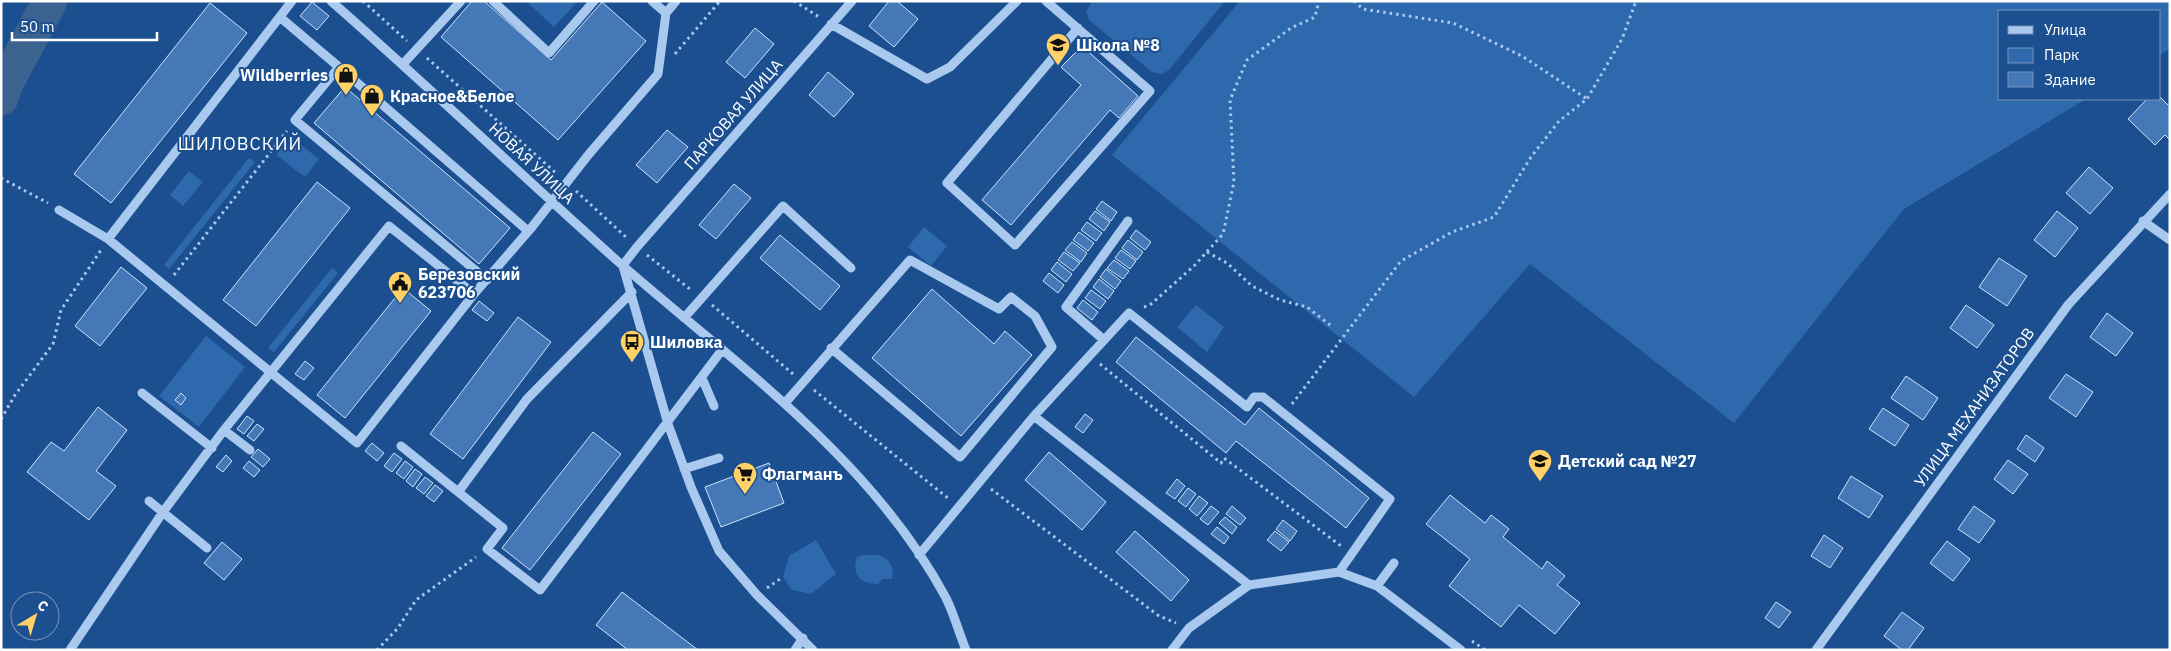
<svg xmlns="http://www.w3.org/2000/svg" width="2171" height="651" font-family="'IBM Plex Sans',sans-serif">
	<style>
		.green { fill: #2e69ad }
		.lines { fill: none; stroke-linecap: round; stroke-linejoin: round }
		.river { stroke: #3c6290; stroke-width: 35 }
		.building { fill: #4478b7; stroke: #cfe3fa }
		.path { stroke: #a9c9ee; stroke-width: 3; stroke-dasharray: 2.5 4; stroke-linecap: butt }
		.minor { stroke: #a9c9ee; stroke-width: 9 }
		.labels { text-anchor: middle; stroke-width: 4; stroke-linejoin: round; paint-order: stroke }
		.poi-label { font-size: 16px; font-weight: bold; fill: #fff; stroke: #1b4f8f; text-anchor: start }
		.street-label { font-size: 16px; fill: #fff; stroke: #1b4f8f }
		.neighbourhood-label { font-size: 18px; letter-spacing: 1px; fill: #fff; stroke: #1b4f8f }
	</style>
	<rect width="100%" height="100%" fill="#1b4f8f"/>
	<!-- green -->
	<path class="green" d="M 526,1 L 578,1 L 554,27 Z
		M 1092,1 L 1225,1 L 1169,70 L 1162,74 L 1152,72 L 1089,20 L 1086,12 Z
		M 1240,1 L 2170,1 L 2170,49 L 2160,55 L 2160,11 L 2000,11 L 2000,99 L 2086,99 L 1904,209 L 1734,423 L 1530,264 L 1414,397 L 1112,155 Z
		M 291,137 L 319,159 L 305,177 L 276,155 Z
		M 249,158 L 255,162 L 169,269 L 164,265 Z
		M 189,171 L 203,182 L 183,206 L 170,195 Z
		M 924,227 L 947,246 L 931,266 L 908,247 Z
		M 332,268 L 338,273 L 274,352 L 268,348 Z
		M 1196,305 L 1224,327 L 1207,352 L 1177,327 Z
		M 206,336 L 245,367 L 199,427 L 159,396 Z
		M 816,540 L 836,574 L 811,594 L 792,590 L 783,577 L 789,556 Z
		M 864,555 L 879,555 L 888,560 L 893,570 L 892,579 L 883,579 L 878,584 C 861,584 851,575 857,557 Z"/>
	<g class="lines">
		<!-- river -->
		<path class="river" d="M 1,98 L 5,85 L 50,1"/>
	</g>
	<!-- building -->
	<path class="building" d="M 472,1 L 484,1 L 551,60 L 602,2 L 646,41 L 558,140 L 441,37 Z
		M 889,1 L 897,1 L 918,19 L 894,47 L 869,26 Z
		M 312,2 L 329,16 L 317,30 L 300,16 Z
		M 210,3 L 247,33 L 111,203 L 74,174 Z
		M 755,28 L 774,44 L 745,78 L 726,62 Z
		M 1082,46 L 1138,96 L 1119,118 L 1110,110 L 1011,225 L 982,200 L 1081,85 L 1061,67 Z
		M 828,72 L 854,94 L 834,117 L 809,95 Z
		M 345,87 L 510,228 L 479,264 L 314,123 Z
		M 2160,97 L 2170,107 L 2170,140 L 2165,135 L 2155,145 L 2128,119 L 2147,99 L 2160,99 Z
		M 667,130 L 688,147 L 657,183 L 636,165 Z
		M 2089,167 L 2113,188 L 2090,214 L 2066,193 Z
		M 317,182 L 350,208 L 256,326 L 223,300 Z
		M 734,184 L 751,198 L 716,239 L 699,225 Z
		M 1102,201 L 1117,212 L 1111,221 L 1096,209 Z
		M 1095,211 L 1110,222 L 1104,231 L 1089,219 Z
		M 2057,211 L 2078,228 L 2055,257 L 2034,240 Z
		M 1087,222 L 1102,233 L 1096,241 L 1081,230 Z
		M 1136,230 L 1151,242 L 1145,250 L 1130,238 Z
		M 1079,232 L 1094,243 L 1088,251 L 1073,240 Z
		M 780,235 L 840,286 L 820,310 L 760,258 Z
		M 1128,240 L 1143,252 L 1137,260 L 1122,248 Z
		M 1072,242 L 1087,253 L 1081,262 L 1065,250 Z
		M 1121,250 L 1136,261 L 1130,269 L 1115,258 Z
		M 1064,252 L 1080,263 L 1073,271 L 1058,260 Z
		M 1999,258 L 2027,276 L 2007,306 L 1979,287 Z
		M 1114,260 L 1129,271 L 1123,279 L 1107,268 Z
		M 1057,262 L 1072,274 L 1066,282 L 1051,270 Z
		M 121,267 L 147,288 L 100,346 L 75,326 Z
		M 1106,269 L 1121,281 L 1115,289 L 1100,277 Z
		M 1049,273 L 1064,285 L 1058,293 L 1043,281 Z
		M 1099,279 L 1114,291 L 1108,299 L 1093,287 Z
		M 403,288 L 431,311 L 345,418 L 317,395 Z
		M 932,289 L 994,344 L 1005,331 L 1032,355 L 961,436 L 872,358 Z
		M 1091,290 L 1106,301 L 1100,309 L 1085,298 Z
		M 1083,300 L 1098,312 L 1092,320 L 1077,308 Z
		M 479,301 L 494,313 L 487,321 L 472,310 Z
		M 1966,305 L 1994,325 L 1977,348 L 1950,328 Z
		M 2107,313 L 2133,333 L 2116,356 L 2090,337 Z
		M 518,317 L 551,342 L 463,459 L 430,434 Z
		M 1136,337 L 1245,425 L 1259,408 L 1369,498 L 1346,528 L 1236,441 L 1226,453 L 1116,362 Z
		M 305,361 L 314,368 L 304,380 L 295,374 Z
		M 2066,374 L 2093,392 L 2076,417 L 2049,398 Z
		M 1906,376 L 1938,398 L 1923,420 L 1891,398 Z
		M 181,393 L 186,398 L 181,405 L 175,400 Z
		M 98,407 L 127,430 L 96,471 L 116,486 L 89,520 L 27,472 L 51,442 L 64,451 Z
		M 1883,408 L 1909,425 L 1895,446 L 1869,429 Z
		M 1085,414 L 1093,420 L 1083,433 L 1075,427 Z
		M 247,416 L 254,421 L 244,434 L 237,429 Z
		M 257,424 L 264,429 L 254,441 L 247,436 Z
		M 593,432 L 621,454 L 530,570 L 502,548 Z
		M 2026,435 L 2044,448 L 2035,462 L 2017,449 Z
		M 372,443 L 384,453 L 377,461 L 365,451 Z
		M 258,449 L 270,459 L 263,467 L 251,457 Z
		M 1049,452 L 1106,502 L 1082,530 L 1025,480 Z
		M 394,453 L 402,459 L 392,472 L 384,466 Z
		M 226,455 L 232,461 L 223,472 L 216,467 Z
		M 2008,460 L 2028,474 L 2013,494 L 1994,479 Z
		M 249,461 L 260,470 L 254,477 L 243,468 Z
		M 405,461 L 413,467 L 404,479 L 396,473 Z
		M 769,463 L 784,503 L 721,527 L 705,487 Z
		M 415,469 L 422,474 L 413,487 L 406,481 Z
		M 1851,476 L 1883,496 L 1869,518 L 1838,498 Z
		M 425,477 L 433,483 L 424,494 L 416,488 Z
		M 1177,479 L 1185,486 L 1175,499 L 1166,493 Z
		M 435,485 L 443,491 L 434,502 L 426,496 Z
		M 1188,488 L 1196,494 L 1186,507 L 1178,501 Z
		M 1450,495 L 1485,523 L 1491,515 L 1509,529 L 1503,537 L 1542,569 L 1547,561 L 1565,576 L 1557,585 L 1580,603 L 1555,634 L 1519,605 L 1501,627 L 1449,586 L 1470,559 L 1426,524 Z
		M 1199,496 L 1208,503 L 1197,516 L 1189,509 Z
		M 1211,506 L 1219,512 L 1208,525 L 1200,519 Z
		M 1232,506 L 1246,518 L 1240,525 L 1226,514 Z
		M 1974,506 L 1995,521 L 1979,543 L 1958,529 Z
		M 1225,517 L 1237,527 L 1232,534 L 1219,523 Z
		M 1283,520 L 1297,531 L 1290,541 L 1276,529 Z
		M 1217,527 L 1229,537 L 1224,544 L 1211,534 Z
		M 1135,531 L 1189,580 L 1171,601 L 1116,552 Z
		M 1275,531 L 1289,542 L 1281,551 L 1267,540 Z
		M 1824,535 L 1843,548 L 1830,568 L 1811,556 Z
		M 1947,541 L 1970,559 L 1953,581 L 1930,563 Z
		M 222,542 L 242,559 L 224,580 L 204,563 Z
		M 622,592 L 698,650 L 628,650 L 596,625 Z
		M 1776,602 L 1791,612 L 1779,628 L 1765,618 Z
		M 1902,612 L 1924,628 L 1908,650 L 1902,650 L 1884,636 Z"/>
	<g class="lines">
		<!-- path -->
		<path class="path" d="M 363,1 L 407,41
			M 794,1 L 819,17
			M 1354,1 L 1363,9 L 1453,23 L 1522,56 L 1587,99
			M 675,54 L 720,1
			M 427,58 L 557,174
			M 1,178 L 48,203
			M 576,191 L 627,238
			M 1207,252 L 1227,263 L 1252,286 L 1280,300 L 1307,307 L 1330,325
			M 647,255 L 691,290
			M 174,275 L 287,131
			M 712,305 L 793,374
			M 1144,307 L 1150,305 L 1194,266 L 1223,234 L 1234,182 L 1230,100 L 1247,60 L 1291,28 L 1315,17 L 1319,1
			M 1100,364 L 1221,463 L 1224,458 L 1341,546
			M 814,390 L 949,499
			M 1292,404 L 1401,261 L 1452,232 L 1494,217 L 1531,157 L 1559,121 L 1587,99 L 1622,39 L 1636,1
			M 1,419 L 15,395 L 53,344 L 61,310 L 101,250
			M 991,489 L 1159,616 L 1176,623
			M 767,588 L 783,577
			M 1472,641 L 1485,650
			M 377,650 L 398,628 L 416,600 L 476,557"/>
		<!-- minor -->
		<path class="minor" d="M 331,1 C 427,85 519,173 614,258 C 732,362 870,456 946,598 C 954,614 959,633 966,650
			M 493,1 L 549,53 L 594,1
			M 652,1 L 666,13
			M 1046,1 L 1150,91 L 1015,245 L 947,183 L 1078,28
			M 281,18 L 339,67 L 295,120 L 487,280
			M 831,24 L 927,79 L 950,67 L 1017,1
			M 403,64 L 461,1
			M 339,67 L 528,231
			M 59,210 L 108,239 L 357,443 L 474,294
			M 2143,221 L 2170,240
			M 108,239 L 292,1
			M 623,265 L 637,247 L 852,1
			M 623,266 L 668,424 L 691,487 L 719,551 L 757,595 L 813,650
			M 684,318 L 783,206 L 851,268
			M 1104,340 L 1066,307 L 1128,221
			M 702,378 L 714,406
			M 142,393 L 212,448
			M 785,403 L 910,260 L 999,309 L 1011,297 L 1035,316 L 1052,347 L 960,457 L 831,348
			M 1034,416 L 1249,585
			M 224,430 L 250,450
			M 401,446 L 503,528 L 487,549 L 540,590 L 722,350
			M 684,469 L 719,458
			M 459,491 L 527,399 L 632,292
			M 149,501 L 207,548
			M 919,555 L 1034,416 L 1129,313 L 1247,407 L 1254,397 L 1263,397 L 1390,499 L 1339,572 L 1249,585 L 1189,628 L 1172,650
			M 1339,572 L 1377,586 L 1461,650
			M 1377,586 L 1394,563
			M 70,650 L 163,512 L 224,430 L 389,226 L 474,294 L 532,227 L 589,154 L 658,74 L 666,13 L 676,1
			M 795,650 L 803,638
			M 1816,650 L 2068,305 L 2170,194"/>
	</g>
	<!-- icons -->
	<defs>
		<symbol id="school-pin" viewBox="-11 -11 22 30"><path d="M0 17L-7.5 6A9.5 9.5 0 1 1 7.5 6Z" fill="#ffd166" stroke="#1b4f8f"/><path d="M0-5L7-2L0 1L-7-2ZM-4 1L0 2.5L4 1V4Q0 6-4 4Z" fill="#111"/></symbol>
		<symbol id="shop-pin" viewBox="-11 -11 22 30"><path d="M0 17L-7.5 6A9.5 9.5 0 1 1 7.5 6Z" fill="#ffd166" stroke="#1b4f8f"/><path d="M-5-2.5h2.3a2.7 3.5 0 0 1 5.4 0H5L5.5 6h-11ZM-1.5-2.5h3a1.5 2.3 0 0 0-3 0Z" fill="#111"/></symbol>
		<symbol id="civic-pin" viewBox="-11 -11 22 30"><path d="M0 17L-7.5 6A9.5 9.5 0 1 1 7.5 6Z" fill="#ffd166" stroke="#1b4f8f"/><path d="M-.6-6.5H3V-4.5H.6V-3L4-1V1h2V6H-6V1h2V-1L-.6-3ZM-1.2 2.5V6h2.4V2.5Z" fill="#111"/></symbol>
		<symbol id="bus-pin" viewBox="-11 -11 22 30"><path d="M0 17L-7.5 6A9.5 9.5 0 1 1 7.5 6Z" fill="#ffd166" stroke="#1b4f8f"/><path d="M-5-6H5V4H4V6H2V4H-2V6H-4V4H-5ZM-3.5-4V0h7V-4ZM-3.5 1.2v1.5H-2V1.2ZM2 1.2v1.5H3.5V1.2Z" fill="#111"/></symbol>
		<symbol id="supermarket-pin" viewBox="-11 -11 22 30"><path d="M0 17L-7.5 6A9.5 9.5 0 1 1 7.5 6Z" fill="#ffd166" stroke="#1b4f8f"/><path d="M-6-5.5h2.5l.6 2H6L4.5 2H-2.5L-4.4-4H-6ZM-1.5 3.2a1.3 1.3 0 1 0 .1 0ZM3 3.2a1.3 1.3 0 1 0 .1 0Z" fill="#111"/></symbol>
	</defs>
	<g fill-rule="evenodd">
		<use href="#school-pin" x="1044" y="31" width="28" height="38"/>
		<use href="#shop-pin" x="332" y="61" width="28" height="38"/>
		<use href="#shop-pin" x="358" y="82" width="28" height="38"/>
		<use href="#civic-pin" x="386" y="269" width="28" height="38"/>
		<use href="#bus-pin" x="618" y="328" width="28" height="38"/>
		<use href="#school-pin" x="1526" y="447" width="28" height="38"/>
		<use href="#supermarket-pin" x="731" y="460" width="28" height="38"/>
	</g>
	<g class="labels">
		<!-- poi labels -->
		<g class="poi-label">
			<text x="1076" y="51">Школа №8</text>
			<text x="328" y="81" text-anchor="end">Wildberries</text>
			<text x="390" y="102">Красное&amp;Белое</text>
			<text x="418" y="280">Березовский<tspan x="418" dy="18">623706</tspan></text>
			<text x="650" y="348">Шиловка</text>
			<text x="1558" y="467">Детский сад №27</text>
			<text x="762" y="480">Флагманъ</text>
		</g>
		<!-- street labels -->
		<g class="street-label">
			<text transform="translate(733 114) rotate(-49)" y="6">ПАРКОВАЯ УЛИЦА</text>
			<text transform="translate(532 163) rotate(43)" y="6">НОВАЯ УЛИЦА</text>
			<text transform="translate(1974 407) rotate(-54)" y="6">УЛИЦА МЕХАНИЗАТОРОВ</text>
		</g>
		<!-- neighbourhood labels -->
		<g class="neighbourhood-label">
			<text x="240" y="150">ШИЛОВСКИЙ</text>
		</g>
	</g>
	<!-- border -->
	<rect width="2171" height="651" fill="none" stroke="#ffffff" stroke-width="5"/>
	<!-- legend -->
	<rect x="1998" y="10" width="162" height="90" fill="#1b4f8f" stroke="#7695bc"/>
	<rect x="2008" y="26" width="25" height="8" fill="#a9c9ee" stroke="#7695bc"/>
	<text x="2044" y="35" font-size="15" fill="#ffffff">Улица</text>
	<rect x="2008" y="48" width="25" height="15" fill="#2e69ad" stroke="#7695bc"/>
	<text x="2044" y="60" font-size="15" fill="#ffffff">Парк</text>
	<rect x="2008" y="72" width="25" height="15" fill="#4478b7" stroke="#7695bc"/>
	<text x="2044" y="85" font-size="15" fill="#ffffff">Здание</text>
	<!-- north arrow -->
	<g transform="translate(35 616) rotate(38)"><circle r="24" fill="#1b4f8f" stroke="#7695bc"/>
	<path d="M0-4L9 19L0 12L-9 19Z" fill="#ffd166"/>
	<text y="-8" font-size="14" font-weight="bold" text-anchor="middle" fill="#ffffff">С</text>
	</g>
	<!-- scale -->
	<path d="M12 32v8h145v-8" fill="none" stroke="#ffffff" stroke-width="2.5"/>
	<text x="20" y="32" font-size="15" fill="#ffffff" stroke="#1b4f8f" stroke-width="4" paint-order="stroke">50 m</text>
</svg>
